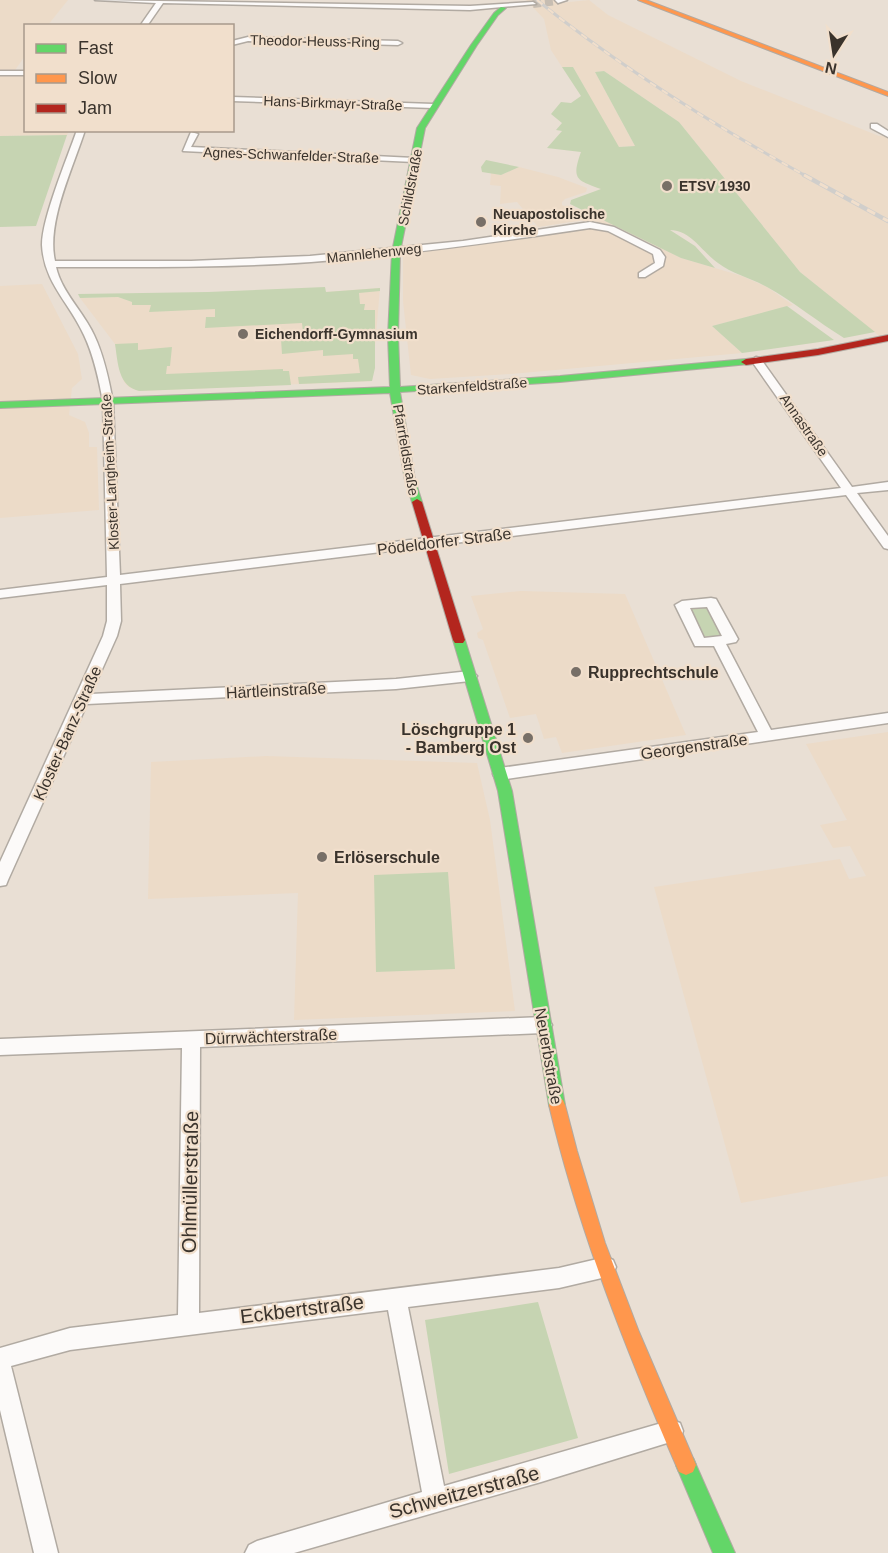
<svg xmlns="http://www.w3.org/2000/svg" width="888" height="1553" font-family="Arial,sans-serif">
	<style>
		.built { fill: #ecdbc8 }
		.green { fill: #c6d4b2 }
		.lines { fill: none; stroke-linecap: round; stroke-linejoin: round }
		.street-tunnel { stroke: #c6bdb2; stroke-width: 8; stroke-dasharray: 8 4; stroke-linecap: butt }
		.street-casing { stroke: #b1aaa2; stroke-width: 3 }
		.fast-casing { stroke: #b1aaa2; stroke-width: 2 }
		.slow-casing { stroke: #b1aaa2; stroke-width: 2 }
		.jam-casing { stroke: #b1aaa2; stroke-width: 2 }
		.street { fill: #fcfaf9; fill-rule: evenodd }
		.fast { fill: #63d668; fill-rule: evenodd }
		.slow { fill: #ff974d; fill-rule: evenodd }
		.jam { fill: #b3261e; fill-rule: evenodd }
		.rail-far1-casing { stroke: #d0cecb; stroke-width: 3 }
		.rail-casing { stroke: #d0cecb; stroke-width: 4.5 }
		.rail-far1 { stroke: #f1dfcc; stroke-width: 2; stroke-dasharray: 7; stroke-linecap: butt }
		.rail { stroke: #f1dfcc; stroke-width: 3; stroke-dasharray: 9; stroke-linecap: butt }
		.poi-dot { fill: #776f67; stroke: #f1dfcc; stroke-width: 2 }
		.labels { text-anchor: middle; stroke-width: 4.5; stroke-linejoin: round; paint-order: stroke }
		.far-street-label { font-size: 14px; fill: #3a332c; stroke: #f1dfcc }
		.far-poi-label { font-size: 14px; font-weight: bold; fill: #3a332c; stroke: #f1dfcc; text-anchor: start }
		.street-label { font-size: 16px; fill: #3a332c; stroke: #f1dfcc }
		.poi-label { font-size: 16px; font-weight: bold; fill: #3a332c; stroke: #f1dfcc; text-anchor: start }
		.near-street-label { font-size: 20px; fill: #3a332c; stroke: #f1dfcc }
	</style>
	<rect width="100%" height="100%" fill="#e9dfd4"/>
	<!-- built -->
	<path class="built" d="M 0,0 L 68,0 L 48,25 L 26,26 L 25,56 L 15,70 L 0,70 Z
		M 526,0 L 556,0 L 560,3 L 589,0 L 608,15 L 741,81 L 879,136 L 888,134 L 888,343 L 800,272 L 679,122 L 604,71 L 595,72 L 635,146 L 618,147 L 573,67 L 562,67 L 551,50 L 544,19 Z
		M 0,76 L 25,76 L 26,130 L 69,131 L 67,135 L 0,136 Z
		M 519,167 L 558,177 L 587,188 L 586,192 L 565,199 L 562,202 L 562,205 L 579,214 L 583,220 L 538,227 L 517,202 L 500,204 L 501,186 L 490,185 L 491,173 L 501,175 Z
		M 603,220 L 681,258 L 742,276 L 767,287 L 793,305 L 712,326 L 742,353 L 511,374 L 430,379 L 411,375 L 403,301 L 403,253 L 522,235 Z
		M 42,284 L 78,354 L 82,379 L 72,388 L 69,415 L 85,422 L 89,433 L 89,447 L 97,447 L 99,510 L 0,518 L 0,286 Z
		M 380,288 L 372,381 L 139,391 L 129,387 L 124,382 L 115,344 L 80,298 L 118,297 L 132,302 L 133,305 L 326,301 L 325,292 Z
		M 521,591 L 625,594 L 686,735 L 562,753 L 556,737 L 544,739 L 536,714 L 510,718 L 483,640 L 478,638 L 477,633 L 483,629 L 471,596 Z
		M 888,732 L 888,1176 L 741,1203 L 654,887 L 840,859 L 849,879 L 866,876 L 850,846 L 833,848 L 820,825 L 847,820 L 806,744 Z
		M 266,756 L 477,763 L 490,820 L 515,1011 L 294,1020 L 298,893 L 148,899 L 151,762 Z"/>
	<!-- green -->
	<path class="green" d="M 562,67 L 573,67 L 619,147 L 635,146 L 595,72 L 604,71 L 679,122 L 800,272 L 875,332 L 844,338 C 818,322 794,302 767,287 C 751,278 732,274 718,263 C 702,252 691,230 670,230 L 695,246 L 715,268 L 681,258 L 570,204 L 571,200 L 601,189 C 577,180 571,180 581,152 L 547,148 L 562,131 L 556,130 L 562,123 L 551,114 L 561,102 L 571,103 L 581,96 Z
		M 67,135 L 36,226 L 0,227 L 0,136 Z
		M 486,160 L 519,167 L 501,175 L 482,172 L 481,167 Z
		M 325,287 L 326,292 L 380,288 L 380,291 L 359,293 L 360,304 L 365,304 L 364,310 L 375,310 L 375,368 L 372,381 L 299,384 L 298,377 L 360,373 L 358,359 L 353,359 L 353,354 L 323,356 L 323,350 L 282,354 L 281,339 L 308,340 L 307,334 L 281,336 L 303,332 L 302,323 L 205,328 L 206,317 L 215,317 L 215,309 L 149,312 L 151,305 L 132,305 L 132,302 L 118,297 L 80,298 L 78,294 L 208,292 Z
		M 787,306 L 834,340 L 742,353 L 712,326 Z
		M 138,343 L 138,350 L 172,347 L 170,366 L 167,366 L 166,374 L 283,369 L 283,371 L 289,371 L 291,385 L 139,391 C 118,386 118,363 115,344 Z
		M 695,607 L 710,608 L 723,634 L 721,636 L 703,637 L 690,611 Z
		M 448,872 L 455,969 L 376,972 L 374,875 Z
		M 538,1302 L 578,1438 L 449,1474 L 425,1320 Z"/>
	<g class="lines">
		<!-- street-tunnel -->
		<path class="street-tunnel" d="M 533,4 L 558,1"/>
		<defs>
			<path id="street" d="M 95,0 L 470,6 L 533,2 L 536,4 L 470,10 L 163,3 L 147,26 L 140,26 L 156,3 Z
				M 555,0 L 567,0 L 558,3 Z
				M 248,37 L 398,41 L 402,43 L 398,45 L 248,41 L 232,45 L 232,41 Z
				M 0,71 L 26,71 L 26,75 L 0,75 Z
				M 232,97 L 433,104 L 437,106 L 433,108 L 232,101 Z
				M 871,124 L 877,124 L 888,131 L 888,137 L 871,128 Z
				M 77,130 L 85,130 C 73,168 46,223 55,261 L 191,261 L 310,256 L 463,241 L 590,222 L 614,227 L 660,250 L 665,257 L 663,266 L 645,277 L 639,277 L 639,273 L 655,263 L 653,254 L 608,231 L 590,228 C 497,242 404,255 311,262 C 226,268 141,267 56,267 C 62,293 83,311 94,335 C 104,356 109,380 113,402 L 120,575 L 841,488 L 751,360 L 756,357 L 760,358 L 852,487 L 888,482 L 888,490 L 857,493 L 888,536 L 888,549 L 884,548 L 846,495 L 120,584 L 121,621 L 117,636 L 91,694 L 396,679 L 470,671 L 477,676 L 470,681 L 396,689 L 87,704 L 8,880 L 6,885 L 0,886 L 0,862 L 103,636 L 107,621 L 107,585 L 0,598 L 0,590 L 107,577 L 103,402 C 99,380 94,356 84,335 C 69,302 44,283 42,245 C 42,218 67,159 77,130 Z
				M 191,132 L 198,134 L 191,147 L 414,158 L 418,160 L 414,162 L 183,151 Z
				M 711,598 L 716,599 L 738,639 L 736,642 L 726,644 L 771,730 L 888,713 L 888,723 L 500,780 L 495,778 L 493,774 L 495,770 L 500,768 L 758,732 L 714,646 L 695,646 L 675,605 L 682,601 ZM 707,607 L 722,636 L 704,638 L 690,608 Z
				M 543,1017 L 549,1020 L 552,1025 L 549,1030 L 543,1033 L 200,1047 L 199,1313 L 559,1268 L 606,1257 L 613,1260 L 616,1267 L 613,1274 L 606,1277 L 559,1288 L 408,1307 L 444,1486 L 672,1420 L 680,1423 L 683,1431 L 680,1439 L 541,1482 L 294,1553 L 245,1553 L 249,1545 L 257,1541 L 422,1492 L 388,1310 L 70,1350 L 11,1366 L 58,1553 L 34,1553 L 0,1410 L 0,1348 L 70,1328 L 178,1315 L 182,1048 L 0,1055 L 0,1039 Z"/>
			<path id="fast" d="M 501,7 L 506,8 L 498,15 L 477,45 L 425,128 L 400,252 L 398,336 L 400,387 L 560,376 L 746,359 L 751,362 L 749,364 L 560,382 L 400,392 L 415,480 L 422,502 L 417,505 L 412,502 L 405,480 L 390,393 L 0,408 L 0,402 L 390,387 L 388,336 L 392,252 L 417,128 L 471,45 L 494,13 Z
				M 459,636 L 465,640 L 512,791 L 565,1105 L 563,1110 L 557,1113 L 551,1110 L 549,1105 L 498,791 L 453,640 Z
				M 686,1455 L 693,1458 L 735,1553 L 713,1553 L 676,1465 L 679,1458 Z"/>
			<path id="slow" d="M 638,0 L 646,0 L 888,92 L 888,96 Z
				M 557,1097 L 563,1100 L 565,1105 L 577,1151 L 605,1243 L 639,1332 L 696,1465 L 693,1472 L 686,1475 L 679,1472 C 627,1352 579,1232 549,1105 L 551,1100 Z"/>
			<path id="jam" d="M 888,335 L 888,341 L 818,355 L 746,365 L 741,362 L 746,359 L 818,349 Z
				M 417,499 L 422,502 L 465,640 L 463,643 L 455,643 L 453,640 L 412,502 Z"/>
		</defs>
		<!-- street casing -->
		<use href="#street" class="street-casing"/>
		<!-- fast casing -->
		<use href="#fast" class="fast-casing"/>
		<!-- slow casing -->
		<use href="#slow" class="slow-casing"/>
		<!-- jam casing -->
		<use href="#jam" class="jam-casing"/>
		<!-- street -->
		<use href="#street" class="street"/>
		<!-- fast -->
		<use href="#fast" class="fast"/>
		<!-- slow -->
		<use href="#slow" class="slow"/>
		<!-- jam -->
		<use href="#jam" class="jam"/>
		<defs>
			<path id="rail-far1" d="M 537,0 C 621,68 712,124 806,176"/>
			<path id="rail" d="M 804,175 L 888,221"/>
		</defs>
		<!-- rail-far1 casing -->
		<use href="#rail-far1" class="rail-far1-casing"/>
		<!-- rail casing -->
		<use href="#rail" class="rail-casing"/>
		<!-- rail-far1 -->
		<use href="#rail-far1" class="rail-far1"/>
		<!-- rail -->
		<use href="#rail" class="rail"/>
	</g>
	<!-- markers -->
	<g class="poi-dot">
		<circle cx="667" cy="186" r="6"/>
		<circle cx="481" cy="222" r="6"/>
		<circle cx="243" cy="334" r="6"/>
		<circle cx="576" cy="672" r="6"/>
		<circle cx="528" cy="738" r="6"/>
		<circle cx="322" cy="857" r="6"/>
	</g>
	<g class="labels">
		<!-- far-street labels -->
		<g class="far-street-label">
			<text transform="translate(315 41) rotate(1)" y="5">Theodor-Heuss-Ring</text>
			<text transform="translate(333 103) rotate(2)" y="5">Hans-Birkmayr-Straße</text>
			<text transform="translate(291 155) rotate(2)" y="5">Agnes-Schwanfelder-Straße</text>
			<text transform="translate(410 187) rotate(-79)" y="5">Schildstraße</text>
			<text transform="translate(374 253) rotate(-6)" y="5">Mannlehenweg</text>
			<text transform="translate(472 386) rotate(-4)" y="5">Starkenfeldstraße</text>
			<text transform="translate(804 425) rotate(55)" y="5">Annastraße</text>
			<text transform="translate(406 450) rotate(80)" y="5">Pfarrfeldstraße</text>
			<text transform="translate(110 472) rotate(-93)" y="5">Kloster-Langheim-Straße</text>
		</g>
		<!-- far-poi labels -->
		<g class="far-poi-label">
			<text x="679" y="191">ETSV 1930</text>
			<text x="493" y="219">Neuapostolische<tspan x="493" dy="16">Kirche</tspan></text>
			<text x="255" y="339">Eichendorff-Gymnasium</text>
		</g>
		<!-- street labels -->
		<g class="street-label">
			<text transform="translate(444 541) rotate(-7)" y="6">Pödeldorfer Straße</text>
			<text transform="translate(276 690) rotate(-3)" y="6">Härtleinstraße</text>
			<text transform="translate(67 733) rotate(-66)" y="6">Kloster-Banz-Straße</text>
			<text transform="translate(694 746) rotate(-8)" y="6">Georgenstraße</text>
			<text transform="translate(271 1036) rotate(-2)" y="6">Dürrwächterstraße</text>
			<text transform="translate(549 1056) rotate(80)" y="6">Neuerbstraße</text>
		</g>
		<!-- poi labels -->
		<g class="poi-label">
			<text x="588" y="678">Rupprechtschule</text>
			<text x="516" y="735" text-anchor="end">Löschgruppe 1<tspan x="516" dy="18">- Bamberg Ost</tspan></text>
			<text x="334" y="863">Erlöserschule</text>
		</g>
		<!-- near-street labels -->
		<g class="near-street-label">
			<text transform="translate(190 1182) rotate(-89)" y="7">Ohlmüllerstraße</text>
			<text transform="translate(302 1309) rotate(-7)" y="7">Eckbertstraße</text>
			<text transform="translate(464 1492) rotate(-15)" y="7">Schweitzerstraße</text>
		</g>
	</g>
	<!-- legend -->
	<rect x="24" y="24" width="210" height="108" fill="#f1dfcc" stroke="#a89a8c" stroke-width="1.5"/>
	<rect x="36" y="44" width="30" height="9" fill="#63d668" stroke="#a89a8c" stroke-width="1.5"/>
	<text x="78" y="54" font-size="18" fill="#3a332c">Fast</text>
	<rect x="36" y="74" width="30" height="9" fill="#ff974d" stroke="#a89a8c" stroke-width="1.5"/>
	<text x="78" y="84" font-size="18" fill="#3a332c">Slow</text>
	<rect x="36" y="104" width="30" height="9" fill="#b3261e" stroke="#a89a8c" stroke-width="1.5"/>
	<text x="78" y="114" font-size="18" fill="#3a332c">Jam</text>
	<!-- north arrow -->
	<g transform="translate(834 54) rotate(192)" stroke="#f1dfcc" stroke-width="4.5" paint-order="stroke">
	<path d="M0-4.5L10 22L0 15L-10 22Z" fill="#3a332c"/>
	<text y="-9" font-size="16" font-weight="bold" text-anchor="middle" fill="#3a332c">N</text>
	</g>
</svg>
